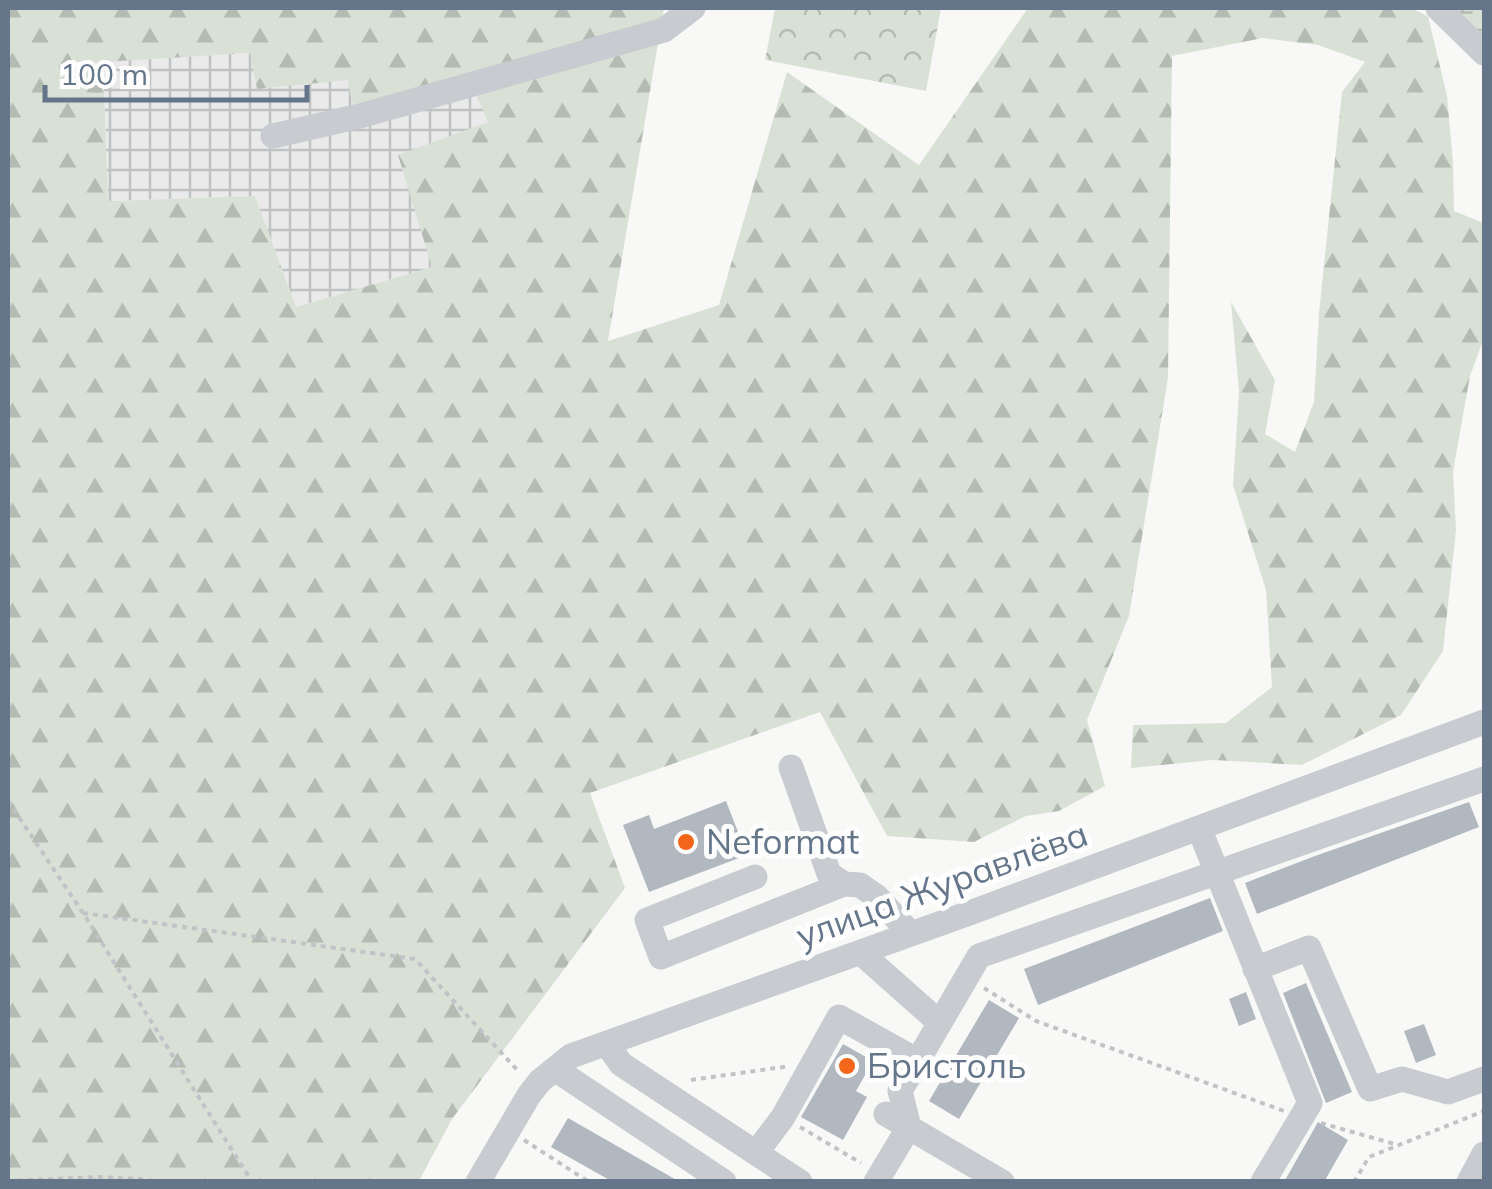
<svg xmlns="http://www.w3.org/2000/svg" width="1492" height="1189" font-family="Mulish,sans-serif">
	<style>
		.industrial { fill: url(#industrial-grid) }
		.forest { fill: url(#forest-firs); fill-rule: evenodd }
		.wetland { fill: url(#wetland-marsh) }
		.park { fill: url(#park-crowns) }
		.building { fill: #b1b8c0 }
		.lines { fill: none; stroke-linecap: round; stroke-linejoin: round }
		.path { stroke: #c1c3c6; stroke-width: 4; stroke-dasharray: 5 5; stroke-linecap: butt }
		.minor { stroke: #c8cbd0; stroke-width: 25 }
		.poi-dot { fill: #f5651a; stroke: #fff; stroke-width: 4 }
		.labels { text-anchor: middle; stroke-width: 10; stroke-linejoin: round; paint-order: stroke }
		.poi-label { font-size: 35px; fill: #65758a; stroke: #fff; text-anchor: start }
		.street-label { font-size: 35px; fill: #65758a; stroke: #fff }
	</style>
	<defs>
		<pattern id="industrial-grid" width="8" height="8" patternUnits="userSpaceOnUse" patternTransform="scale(2.5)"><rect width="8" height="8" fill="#e9eae9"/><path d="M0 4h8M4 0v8" fill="none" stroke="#c0c2c3"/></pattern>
		<pattern id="forest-firs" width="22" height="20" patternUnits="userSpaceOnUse" patternTransform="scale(2.5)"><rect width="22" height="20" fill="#d9e1d6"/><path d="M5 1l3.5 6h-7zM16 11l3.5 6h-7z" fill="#b4bbb3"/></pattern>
		<pattern id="wetland-marsh" width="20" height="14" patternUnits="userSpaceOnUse" patternTransform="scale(2.5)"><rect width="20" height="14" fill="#d9e1d6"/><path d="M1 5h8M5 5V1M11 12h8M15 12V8" fill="none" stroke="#b4bbb3"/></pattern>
		<pattern id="park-crowns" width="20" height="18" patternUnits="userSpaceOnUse" patternTransform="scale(2.5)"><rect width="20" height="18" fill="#d9e1d6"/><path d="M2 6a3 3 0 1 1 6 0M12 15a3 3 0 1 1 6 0" fill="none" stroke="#b4bbb3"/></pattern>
	</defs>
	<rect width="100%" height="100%" fill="#f8f9f6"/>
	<!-- industrial -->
	<path class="industrial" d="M 251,53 L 348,80 L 353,107 L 467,74 L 489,121 L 433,267 L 296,307 L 255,196 L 108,201 L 103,61 Z"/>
	<!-- forest -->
	<path class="forest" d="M 8,8 L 664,8 L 608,341 L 719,305 L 787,72 L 919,165 L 1028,8 L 1410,8 L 1428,16 L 1447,96 L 1453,162 L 1454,211 L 1484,223 L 1484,338 L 1470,376 L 1453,472 L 1456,530 L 1443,651 L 1401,715 L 1302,765 L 1213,760 L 1131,768 L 1133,725 L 1226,723 L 1272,687 L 1266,590 L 1233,485 L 1239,392 L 1231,302 L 1275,380 L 1265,434 L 1295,452 L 1314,402 L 1319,313 L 1342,92 L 1365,62 L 1318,45 L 1263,38 L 1172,56 L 1168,378 L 1129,616 L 1087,720 L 1105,786 L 1059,811 L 1026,816 L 974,842 L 887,836 L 820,712 L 590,793 L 625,888 L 452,1119 L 419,1181 L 8,1181 ZM 250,53 L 257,89 L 348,80 L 353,108 L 467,74 L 488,122 L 398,155 L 432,267 L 296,307 L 255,196 L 108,201 L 103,62 Z"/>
	<!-- wetland -->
	<path class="wetland" d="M 1452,8 L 1484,8 L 1484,40 Z"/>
	<!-- park -->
	<path class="park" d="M 775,8 L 941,8 L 926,91 L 765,60 Z"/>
	<!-- building -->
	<path class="building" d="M 726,801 L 747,855 L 649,892 L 623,825 L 649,815 L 654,829 Z
		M 1469,802 L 1479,827 L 1257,914 L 1245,883 L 1315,856 Z
		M 1210,898 L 1223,931 L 1038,1005 L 1024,969 Z
		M 1306,983 L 1352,1092 L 1326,1103 L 1283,993 Z
		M 1246,992 L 1256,1019 L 1239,1026 L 1229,999 Z
		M 989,1000 L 1019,1018 L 959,1119 L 929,1101 Z
		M 1424,1024 L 1436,1055 L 1416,1063 L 1404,1031 Z
		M 843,1044 L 873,1061 L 856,1091 L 867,1097 L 843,1140 L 801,1117 Z
		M 568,1118 L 680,1182 L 613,1182 L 551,1147 Z
		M 1318,1122 L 1348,1140 L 1324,1182 L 1284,1182 Z"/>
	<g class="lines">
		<!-- path -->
		<path class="path" d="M 8,801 L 83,913 L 252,1182
			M 83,913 L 415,959 L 520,1073
			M 984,988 L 1036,1021 L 1284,1111
			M 691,1080 L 790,1066
			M 1321,1123 L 1398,1145
			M 800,1127 L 861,1163
			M 524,1140 L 589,1182
			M 8,1181 L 98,1177 L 141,1179 L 147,1182
			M 1354,1182 L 1369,1157 L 1484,1111"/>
		<!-- minor -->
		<path class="minor" d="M 1438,8 L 1484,53
			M 273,136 L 360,116 L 664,30 L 693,8
			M 791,767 L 829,874 L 844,884 L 860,885 L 877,897 L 911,934
			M 1199,828 L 1310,1103 L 1263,1182
			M 755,877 L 647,920 L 661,957 L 844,884
			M 861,953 L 940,1023
			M 1255,969 L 1309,948 L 1370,1089 L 1402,1079 L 1448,1092 L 1484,1079
			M 607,1044 L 621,1064 L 800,1182
			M 555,1069 L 724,1182
			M 886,1114 L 1002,1182
			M 756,1153 L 783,1117 L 839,1017 L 918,1061
			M 478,1182 L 529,1095 L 540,1081 L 571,1056 L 975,911 L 1484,722
			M 876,1182 L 909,1127 L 900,1091 L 979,956 L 1484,779
			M 1469,1182 L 1484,1154"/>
	</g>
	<!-- markers -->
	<g class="poi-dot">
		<circle cx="686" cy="842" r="10"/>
		<circle cx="847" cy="1066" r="10"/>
	</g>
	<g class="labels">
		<!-- poi labels -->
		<g class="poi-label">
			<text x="706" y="854">Neformat</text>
			<text x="867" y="1078">Бристоль</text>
		</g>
		<!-- street labels -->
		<g class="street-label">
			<text transform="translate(942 885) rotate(-20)" y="12">улица Журавлёва</text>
		</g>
	</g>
	<!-- border -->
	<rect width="1492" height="1189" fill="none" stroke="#65758a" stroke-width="20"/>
	<!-- scale -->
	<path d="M45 85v15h262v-15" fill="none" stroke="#65758a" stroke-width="5"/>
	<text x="60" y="85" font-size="30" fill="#65758a" stroke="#ffffff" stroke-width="8" paint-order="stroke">100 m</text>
</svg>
